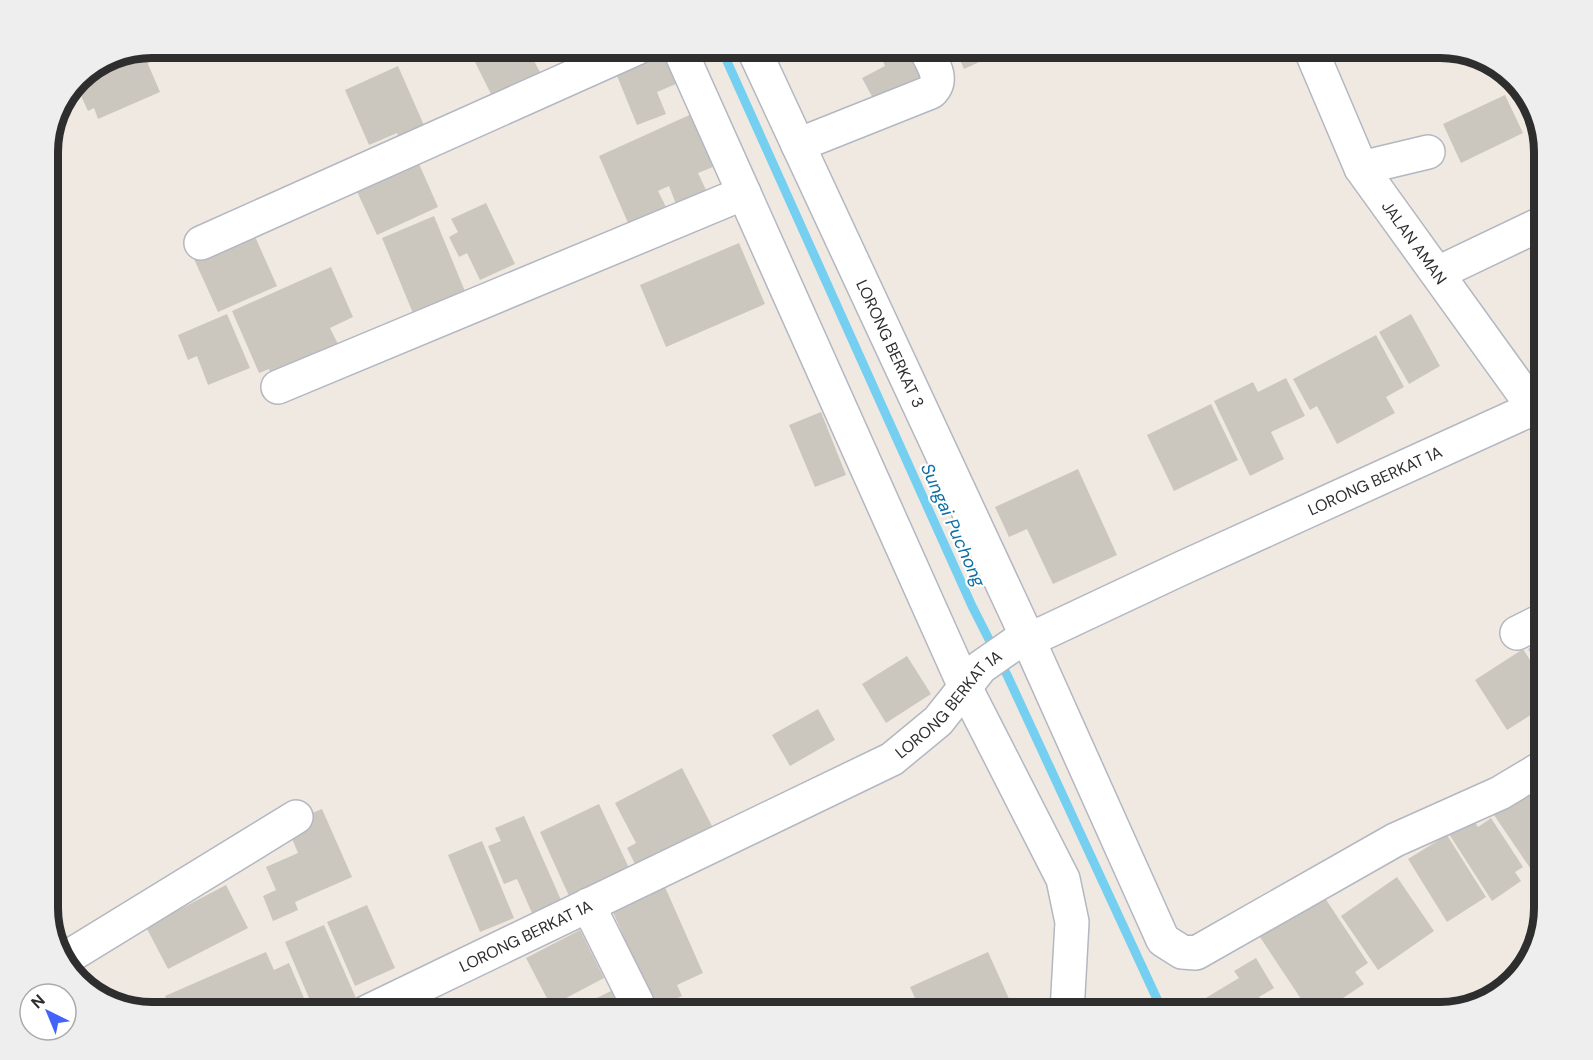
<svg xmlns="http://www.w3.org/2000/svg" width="1593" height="1060" font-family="'DM Sans',sans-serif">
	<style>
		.pitch { fill: #c9ec9a }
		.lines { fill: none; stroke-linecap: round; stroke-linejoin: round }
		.stream { stroke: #75cff0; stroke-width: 9 }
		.building { fill: #cbc7bf }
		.minor-casing { stroke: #b4b7c1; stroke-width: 36 }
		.minor { stroke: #fff; stroke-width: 33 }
		.labels { text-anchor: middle; stroke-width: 4.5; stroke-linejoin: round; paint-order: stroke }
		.street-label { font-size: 16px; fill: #2e2e2e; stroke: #fff }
		.water-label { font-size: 18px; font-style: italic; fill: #0d6fa3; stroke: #fff }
		.rim { fill: none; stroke: #2e2e2e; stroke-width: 8 }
	</style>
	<rect width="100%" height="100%" fill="#efe9e1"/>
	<!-- pitch -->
	<path class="pitch" d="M 1528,962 L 1492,998 L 1443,1011 Z"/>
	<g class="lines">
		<!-- stream -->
		<path class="stream" d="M 721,48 L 972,606 L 1008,677 L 1163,1012"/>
	</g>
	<!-- building -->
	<path class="building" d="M 468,48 L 527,48 L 540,72 L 492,96 Z
		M 905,48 L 918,48 L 933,78 L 875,102 L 862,78 L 885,66 L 882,59 Z
		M 955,48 L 1010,48 L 964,69 Z
		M 142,50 L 160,92 L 98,119 L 94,108 L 88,111 L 76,85 L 79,78 L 113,56 Z
		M 664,54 L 676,84 L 657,92 L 666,114 L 637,125 L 613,66 L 645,61 Z
		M 398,66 L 427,132 L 402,144 L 397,133 L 369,145 L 345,90 Z
		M 1505,95 L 1523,133 L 1461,163 L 1443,124 Z
		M 696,112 L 718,165 L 698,173 L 706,190 L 676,204 L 669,186 L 658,191 L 666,207 L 628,223 L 599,156 Z
		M 416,157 L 438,207 L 377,235 L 354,185 Z
		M 486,203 L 515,264 L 480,280 L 467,253 L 459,257 L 449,237 L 458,232 L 451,219 Z
		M 434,216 L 469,301 L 417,323 L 382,238 Z
		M 253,232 L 277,286 L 218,312 L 194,259 Z
		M 739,243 L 765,304 L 666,347 L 640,285 Z
		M 331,267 L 353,317 L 330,328 L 338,344 L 271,374 L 269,369 L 259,373 L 232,311 Z
		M 227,314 L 250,368 L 208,385 L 197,356 L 188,360 L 178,335 Z
		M 1411,314 L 1440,366 L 1409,384 L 1379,332 Z
		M 1376,335 L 1404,387 L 1386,397 L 1395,413 L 1337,444 L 1317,406 L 1310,410 L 1293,379 Z
		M 1286,378 L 1305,416 L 1271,432 L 1284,459 L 1250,476 L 1214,401 L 1253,382 L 1258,392 Z
		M 1211,404 L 1238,460 L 1174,491 L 1147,435 Z
		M 821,412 L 846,475 L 815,487 L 789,425 Z
		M 1078,469 L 1117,555 L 1053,584 L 1027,529 L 1009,537 L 995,507 Z
		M 1545,638 L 1545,677 L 1528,649 Z
		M 1523,649 L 1545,684 L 1545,706 L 1507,730 L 1475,680 Z
		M 907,656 L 931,694 L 886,723 L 862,684 Z
		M 818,709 L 835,740 L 790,766 L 772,735 Z
		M 682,768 L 712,826 L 636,866 L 627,848 L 636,843 L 615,803 Z
		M 1529,792 L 1545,815 L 1545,877 L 1539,881 L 1494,815 Z
		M 599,804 L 629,868 L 569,896 L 540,832 Z
		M 322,809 L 352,877 L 295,902 L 298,910 L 273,921 L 263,896 L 276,890 L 266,867 L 298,853 L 286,824 Z
		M 524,816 L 561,900 L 532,913 L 517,879 L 504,884 L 488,846 L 501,841 L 495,828 Z
		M 1491,818 L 1523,867 L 1515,872 L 1521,881 L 1492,901 L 1449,834 L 1473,819 L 1478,827 Z
		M 1447,835 L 1486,897 L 1447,922 L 1408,859 Z
		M 482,841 L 514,918 L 480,932 L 448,855 Z
		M 1397,877 L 1434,931 L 1378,970 L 1341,916 Z
		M 226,885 L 248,928 L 168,969 L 146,927 Z
		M 665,887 L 703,973 L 677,985 L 682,996 L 655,1008 L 612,910 Z
		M 1319,889 L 1368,963 L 1355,972 L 1364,984 L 1322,1012 L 1314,1000 L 1305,1005 L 1256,931 Z
		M 367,905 L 395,968 L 355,986 L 327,922 Z
		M 324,925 L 359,1005 L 343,1012 L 315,1012 L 285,942 Z
		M 580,930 L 604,978 L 551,1006 L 526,958 Z
		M 266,952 L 274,970 L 289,963 L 310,1012 L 171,1012 L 165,996 Z
		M 988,952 L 1015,1012 L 921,1012 L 910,987 Z
		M 1256,958 L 1274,988 L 1259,997 L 1268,1012 L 1212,1012 L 1204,999 L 1239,978 L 1234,971 Z
		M 615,989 L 626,1012 L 568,1012 Z"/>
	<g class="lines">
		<defs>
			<g id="minor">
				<path d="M 679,48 L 965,687 L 1063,879 L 1072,922 L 1067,1012"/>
				<path id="s1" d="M 753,48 L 1028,639 L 1163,940 L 1182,952 L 1196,953 L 1395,840 L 1500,793 L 1545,766"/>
				<path id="s2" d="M 1310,48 L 1361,168 L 1534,408 L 1545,420"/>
				<path d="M 798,145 L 931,92 C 945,79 932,63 925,48"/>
				<path d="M 1361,168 L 1428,152"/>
				<path d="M 201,243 L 637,48"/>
				<path d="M 1438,273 L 1545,222"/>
				<path d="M 278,387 L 744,193"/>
				<path d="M 1517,633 L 1545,619"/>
				<path d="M 588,905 L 637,1003"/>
				<path d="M 63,960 L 296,817"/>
				<path id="s3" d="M 367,1012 L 892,759 L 938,721 L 981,667 L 1014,644 L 1046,632 L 1180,569 L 1534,408"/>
			</g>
		</defs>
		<!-- minor casing -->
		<use href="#minor" class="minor-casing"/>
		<!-- minor -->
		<use href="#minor" class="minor"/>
	</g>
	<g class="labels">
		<!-- street labels -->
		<g class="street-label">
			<text dy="6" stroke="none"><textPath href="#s2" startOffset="222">JALAN AMAN</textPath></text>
			<text dy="6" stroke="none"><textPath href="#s1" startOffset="326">LORONG BERKAT 3</textPath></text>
			<text dy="6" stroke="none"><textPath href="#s3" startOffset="1148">LORONG BERKAT 1A</textPath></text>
			<text dy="6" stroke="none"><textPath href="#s3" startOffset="662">LORONG BERKAT 1A</textPath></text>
			<text dy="6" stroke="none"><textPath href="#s3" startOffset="176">LORONG BERKAT 1A</textPath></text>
		</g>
		<!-- water labels -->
		<g class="water-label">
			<text transform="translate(953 525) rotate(66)" y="6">Sungai Puchong</text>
		</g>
	</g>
	<!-- crop -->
	<path d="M0 0H1593V1060H0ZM152 58H1440A94 94 0 0 1 1534 152V908A94 94 0 0 1 1440 1002H152A94 94 0 0 1 58 908V152A94 94 0 0 1 152 58Z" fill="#eee" fill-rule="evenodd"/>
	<path class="rim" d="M152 58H1440A94 94 0 0 1 1534 152V908A94 94 0 0 1 1440 1002H152A94 94 0 0 1 58 908V152A94 94 0 0 1 152 58Z"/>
	<!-- north arrow -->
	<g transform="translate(48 1012) rotate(317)"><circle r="28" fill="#ffffff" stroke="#ababab" stroke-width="1.5"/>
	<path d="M0-4.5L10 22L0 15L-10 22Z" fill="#4264fb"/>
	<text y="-9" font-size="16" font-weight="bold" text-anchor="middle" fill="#2e2e2e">N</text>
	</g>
</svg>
